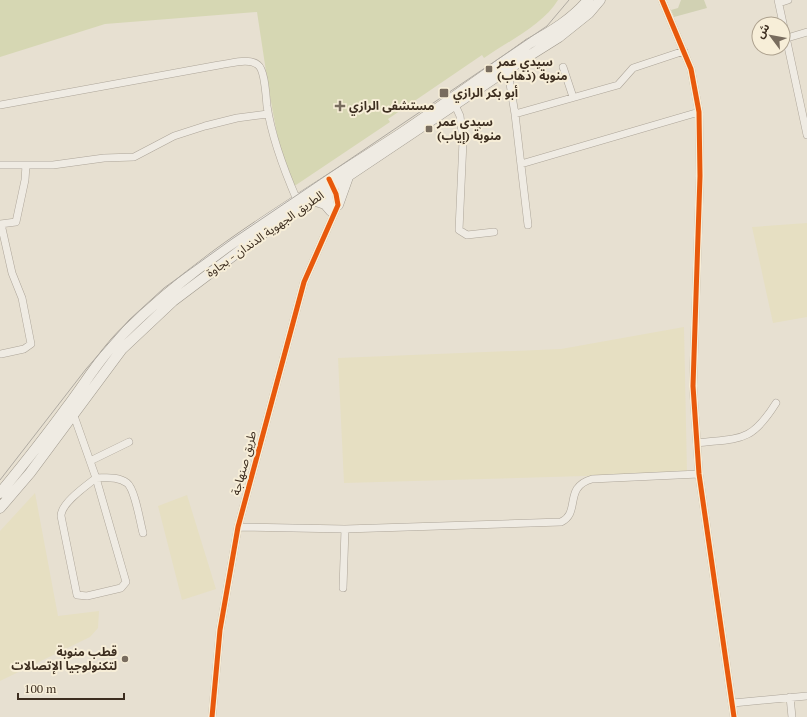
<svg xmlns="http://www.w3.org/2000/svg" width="807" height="717" font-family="'PT Serif','Noto Sans Arabic',serif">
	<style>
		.farmland { fill: #e6dfc2 }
		.green { fill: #d6d7b3 }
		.cemetery { fill: #d1d1b3 }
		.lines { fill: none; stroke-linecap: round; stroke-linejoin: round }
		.street-casing { stroke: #ada599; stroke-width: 8 }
		.secondary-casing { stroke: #9c958a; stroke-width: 11 }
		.street { stroke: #efebe3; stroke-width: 7 }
		.secondary { stroke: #efebe3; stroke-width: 10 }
		.tram { stroke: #afaaa2; stroke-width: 1 }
		.cycleway-casing { stroke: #f7eed8; stroke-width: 8 }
		.cycleway { stroke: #e8590c; stroke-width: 5 }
		.poi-dot { fill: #786c5e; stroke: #f7eed8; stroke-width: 1.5 }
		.labels { text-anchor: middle; stroke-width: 4; stroke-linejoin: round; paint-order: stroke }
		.poi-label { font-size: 12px; font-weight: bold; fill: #3d2e20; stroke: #f7eed8; text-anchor: start }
		.street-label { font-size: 12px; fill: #3d2e20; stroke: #f7eed8 }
	</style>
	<rect width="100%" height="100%" fill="#e7e0d1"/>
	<!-- farmland -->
	<path class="farmland" d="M 807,223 L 807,317 L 773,323 L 752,227 Z
		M 684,327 L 687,473 L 344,483 L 338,358 L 561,349 Z
		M 35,493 L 58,616 L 99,611 L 98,628 L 90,637 L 0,681 L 0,531 Z
		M 187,495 L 216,589 L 182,600 L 158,506 Z"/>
	<!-- green -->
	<path class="green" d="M 0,0 L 558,0 C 544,24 507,42 484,58 L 482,55 L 388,119 L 390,122 L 293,187 L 279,145 L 269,91 L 257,12 L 105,24 L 0,57 Z"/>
	<!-- cemetery -->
	<path class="cemetery" d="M 681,0 L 704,0 L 707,8 L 674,17 L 671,10 L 678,8 Z"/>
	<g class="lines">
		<defs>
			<path id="street" d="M 662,0 L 691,69 L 699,112 L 700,176 L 693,386 L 699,474 L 734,717
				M 778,0 L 807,135
				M 779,3 L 788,0
				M 787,38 L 807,32
				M 507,66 L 515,114 L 528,225
				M 563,67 L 573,97
				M 0,105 L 219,65 C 230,64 249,57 258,65 C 265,70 266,97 267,106 C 272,139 284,170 297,200
				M 455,105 L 460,116 L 463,141 L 459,230 L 467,235 L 494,232
				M 515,114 L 618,85 L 633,68 L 684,51
				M 521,164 L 699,112
				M 0,165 L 53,165 L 104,158 L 134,157 L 174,136 L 205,126 L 237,118 L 268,114
				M 325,187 L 329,196 L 331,210
				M 0,224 L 16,222 L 25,180 L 26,165
				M 1,224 L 12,273 L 22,298 L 31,344 L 24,349 L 1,354
				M 73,413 L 96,478 L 126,582 L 121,588 L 87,596 L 77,595 L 61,516 C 61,503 86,486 96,478 C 106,478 118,476 127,483 C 135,489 140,522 143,533
				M 697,443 C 740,438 751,443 776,403
				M 90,461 L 129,442
				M 238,527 L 345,529 L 561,522 C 581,513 563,487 592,479 L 699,474
				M 343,588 L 345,529
				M 790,697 L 792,717
				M 733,703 L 807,696
				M 212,717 L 220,630 L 238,527 L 304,282 L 338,205 L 336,194 L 331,183"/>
			<path id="secondary" d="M 313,200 L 325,204 L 331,211
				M 338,205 L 348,177
				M 0,493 C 23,465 46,436 67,407 C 86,382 101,356 123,334 C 205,252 307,195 403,132 C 446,103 488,73 530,43 C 552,31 572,19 588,0
				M 0,508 L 30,473 L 122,349 L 173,301 L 266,231 L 508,69 L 559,37 L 589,13 L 600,0"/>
		</defs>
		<!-- street casing -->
		<use href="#street" class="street-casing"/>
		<!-- secondary casing -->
		<use href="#secondary" class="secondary-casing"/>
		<!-- street -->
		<use href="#street" class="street"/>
		<!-- secondary -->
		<use href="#secondary" class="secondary"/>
		<!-- tram -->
		<path class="tram" d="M 0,480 L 86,369 L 129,320 L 164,288 L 232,239 L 547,26 L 569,0"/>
		<defs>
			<path id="cycleway" d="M 662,0 L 691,69 L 699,112 L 700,176 L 693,386 L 699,474 L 734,717
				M 212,717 L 220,630 L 238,527 L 304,282 L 338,205 L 336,194 L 329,179"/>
		</defs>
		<!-- cycleway casing -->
		<use href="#cycleway" class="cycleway-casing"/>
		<!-- cycleway -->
		<use href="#cycleway" class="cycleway"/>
	</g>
	<!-- markers -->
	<g class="poi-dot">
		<rect x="485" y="65" width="8" height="8" rx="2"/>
		<rect x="439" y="88" width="10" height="10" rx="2"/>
		<path d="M338 100h4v4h4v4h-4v4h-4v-4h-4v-4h4z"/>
		<rect x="425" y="125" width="8" height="8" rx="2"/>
		<circle cx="125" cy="659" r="4"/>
	</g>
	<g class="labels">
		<!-- poi labels -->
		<g class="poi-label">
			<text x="497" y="66">سيدي عمر<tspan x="497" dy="14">منوبة (ذهاب)</tspan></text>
			<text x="453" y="97">أبو بكر الرازي</text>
			<text x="349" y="110">مستشفى الرازي</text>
			<text x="437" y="126">سيدي عمر<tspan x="437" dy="14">منوبة (إياب)</tspan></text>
			<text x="117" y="656" text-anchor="end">قطب منوبة<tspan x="117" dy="14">لتكنولوجيا الإتصالات</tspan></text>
		</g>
		<!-- street labels -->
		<g class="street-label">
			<text transform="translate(265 234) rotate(-35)" y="4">الطريق الجهوية الدندان - بجاوة</text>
			<text transform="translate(244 463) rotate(-75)" y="4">طريق صنهاجة</text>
		</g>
	</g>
	<!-- north arrow -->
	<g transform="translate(771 36) rotate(302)"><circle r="19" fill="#f7eed8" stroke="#ada18e"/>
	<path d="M0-3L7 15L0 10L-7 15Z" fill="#786c5e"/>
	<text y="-6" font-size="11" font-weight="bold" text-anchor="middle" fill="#3d2e20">ش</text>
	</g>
	<!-- scale -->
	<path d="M18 693v6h106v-6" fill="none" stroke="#3d2e20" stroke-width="2"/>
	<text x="24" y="693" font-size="12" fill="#3d2e20" stroke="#f7eed8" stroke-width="3" paint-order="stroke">100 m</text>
</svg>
